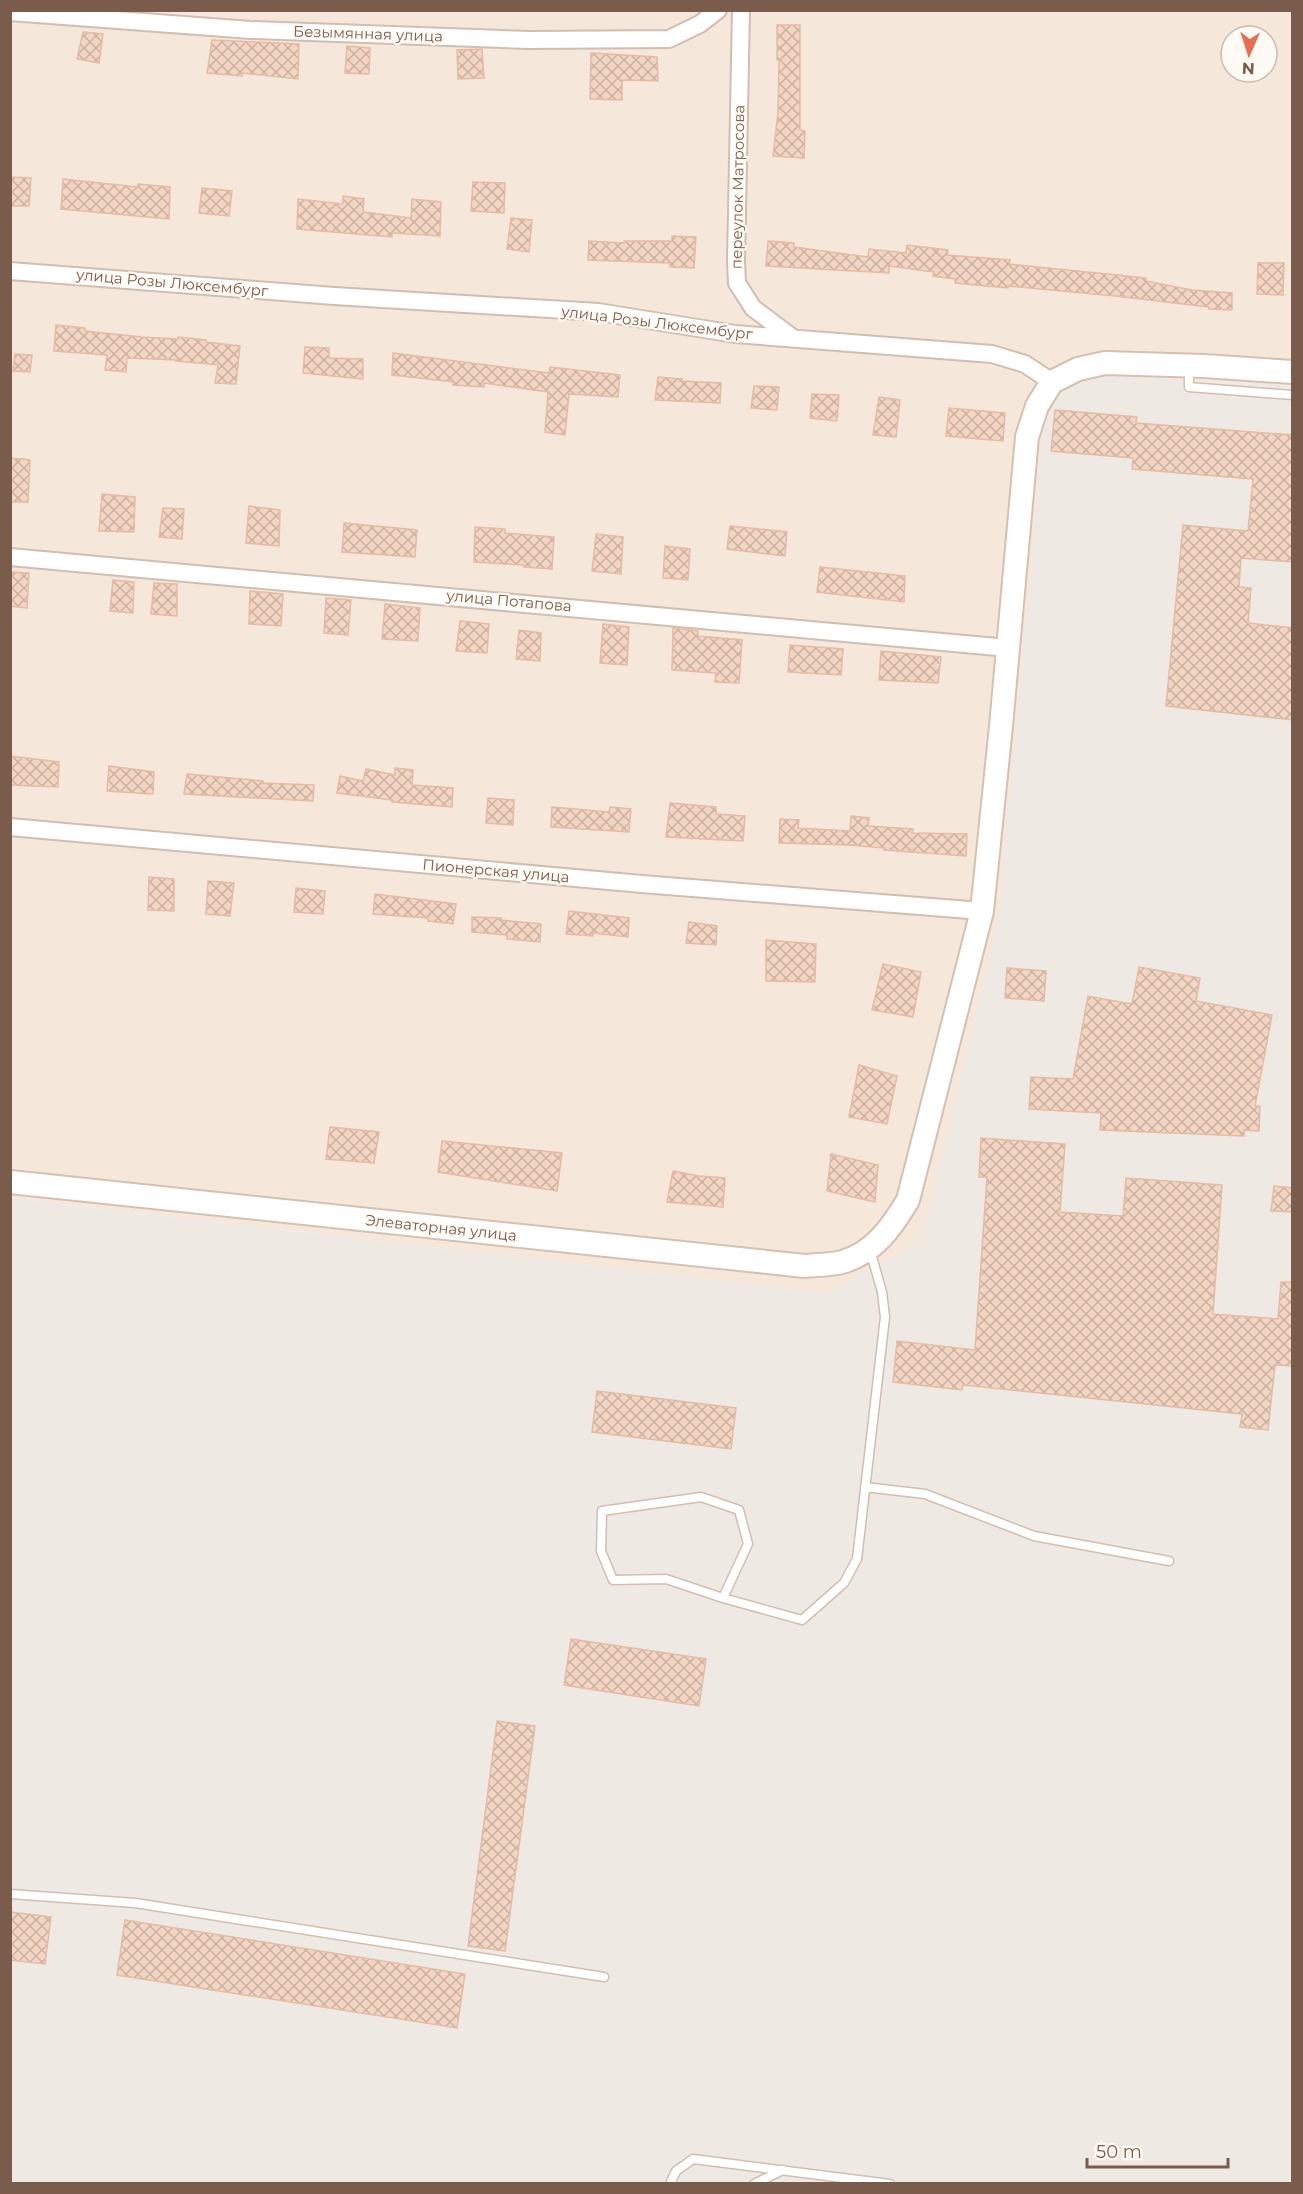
<svg xmlns="http://www.w3.org/2000/svg" width="1303" height="2194" font-family="Montserrat,sans-serif">
	<style>
		.residential { fill: #f5e8da; fill-rule: evenodd }
		.industrial { fill: #efe9e4 }
		.building { fill: url(#building-cross-hatch); stroke: #e6bba3; stroke-width: 1.5 }
		.lines { fill: none; stroke-linecap: round; stroke-linejoin: round }
		.lane-casing { stroke: #d1beb0; stroke-width: 11 }
		.street-casing { stroke: #d1beb0; stroke-width: 20 }
		.secondary-casing { stroke: #d6c0b0; stroke-width: 26 }
		.lane { stroke: #fff; stroke-width: 8 }
		.street { stroke: #fff; stroke-width: 16 }
		.secondary { stroke: #fff; stroke-width: 22 }
		.labels { text-anchor: middle; stroke-width: 4.5; stroke-linejoin: round; paint-order: stroke }
		.street-label { font-size: 15px; fill: #7a5c4d; stroke: #fffaf3 }
	</style>
	<defs>
		<pattern id="building-cross-hatch" width="8" height="8" patternUnits="userSpaceOnUse" patternTransform="scale(1.5)"><rect width="8" height="8" fill="#f3d5c3"/><path d="M0 0l8 8M0 8l8-8" fill="none" stroke="#cab0a1"/></pattern>
	</defs>
	<rect width="100%" height="100%" fill="#fdf6ec"/>
	<!-- residential -->
	<path class="residential" d="M 11,11 L 1292,11 L 1292,385 L 1093,374 L 998,925 L 923,1242 L 827,1293 L 11,1198 ZM 1231,36 L 1267,36 L 1267,72 L 1231,72 Z"/>
	<!-- industrial -->
	<path class="industrial" d="M 1093,374 L 1292,385 L 1292,2183 L 11,2184 L 11,1198 L 827,1293 L 922,1242 L 998,925 L 1046,405 Z"/>
	<!-- building -->
	<path class="building" d="M 777,25 L 800,25 L 800,130 L 805,131 L 804,158 L 773,156 L 778,112 L 779,60 L 777,60 Z
		M 83,32 L 103,34 L 99,63 L 77,59 Z
		M 212,40 L 299,44 L 298,79 L 242,73 L 242,76 L 207,73 Z
		M 347,46 L 370,48 L 369,74 L 345,73 Z
		M 482,49 L 484,78 L 458,79 L 457,50 Z
		M 591,53 L 657,57 L 658,81 L 622,80 L 622,100 L 590,99 Z
		M 10,177 L 31,178 L 29,206 L 10,206 Z
		M 63,179 L 138,187 L 138,184 L 170,187 L 169,219 L 61,209 Z
		M 473,182 L 505,183 L 504,213 L 471,211 Z
		M 202,188 L 232,191 L 229,216 L 199,213 Z
		M 343,196 L 364,199 L 363,212 L 411,218 L 412,199 L 441,202 L 440,236 L 392,233 L 392,237 L 297,229 L 298,199 L 343,204 Z
		M 511,218 L 532,220 L 529,252 L 507,249 Z
		M 672,236 L 696,237 L 694,268 L 670,267 L 670,263 L 588,260 L 589,241 L 624,243 L 624,241 L 672,241 Z
		M 768,241 L 794,243 L 794,247 L 868,257 L 869,249 L 906,253 L 907,245 L 948,250 L 947,255 L 1010,260 L 1009,264 L 1146,278 L 1146,281 L 1192,290 L 1232,293 L 1232,310 L 1209,309 L 1209,307 L 1115,296 L 1008,286 L 1008,288 L 955,283 L 955,279 L 933,276 L 934,272 L 889,266 L 889,273 L 766,266 Z
		M 1258,263 L 1284,263 L 1283,295 L 1257,294 Z
		M 56,325 L 85,328 L 85,331 L 142,337 L 178,339 L 178,337 L 206,340 L 206,342 L 240,346 L 236,384 L 215,383 L 218,365 L 176,361 L 177,360 L 127,358 L 126,372 L 105,370 L 107,355 L 54,351 Z
		M 305,347 L 329,348 L 329,358 L 363,359 L 363,379 L 303,373 Z
		M 393,353 L 549,373 L 550,367 L 620,375 L 618,397 L 569,394 L 565,435 L 545,432 L 548,392 L 484,383 L 484,387 L 453,385 L 454,382 L 392,375 Z
		M 15,354 L 32,355 L 30,372 L 13,371 Z
		M 658,377 L 682,379 L 682,381 L 721,383 L 720,403 L 655,400 Z
		M 754,386 L 779,387 L 777,410 L 751,408 Z
		M 812,394 L 839,395 L 837,421 L 810,418 Z
		M 879,397 L 900,400 L 896,437 L 873,435 Z
		M 949,408 L 1005,413 L 1003,441 L 946,436 Z
		M 1055,410 L 1137,417 L 1136,423 L 1293,435 L 1293,562 L 1241,558 L 1239,587 L 1251,588 L 1248,623 L 1293,628 L 1293,720 L 1166,706 L 1183,525 L 1248,531 L 1253,479 L 1132,469 L 1133,458 L 1051,451 Z
		M 10,458 L 30,460 L 28,502 L 10,502 Z
		M 102,494 L 135,497 L 134,532 L 99,531 Z
		M 249,506 L 280,510 L 279,546 L 246,543 Z
		M 163,508 L 184,509 L 182,539 L 159,537 Z
		M 344,523 L 417,530 L 415,557 L 342,552 Z
		M 730,526 L 787,532 L 785,556 L 727,549 Z
		M 475,527 L 505,529 L 505,533 L 554,537 L 552,569 L 524,567 L 524,565 L 474,562 Z
		M 596,534 L 623,537 L 621,574 L 592,571 Z
		M 665,546 L 690,549 L 688,580 L 663,578 Z
		M 820,567 L 905,576 L 904,602 L 817,592 Z
		M 10,572 L 29,573 L 27,608 L 10,606 Z
		M 113,580 L 134,582 L 133,613 L 110,611 Z
		M 154,583 L 177,584 L 177,616 L 151,614 Z
		M 250,591 L 283,594 L 281,626 L 249,624 Z
		M 326,598 L 351,600 L 348,635 L 324,633 Z
		M 385,604 L 420,608 L 418,641 L 382,639 Z
		M 460,621 L 489,624 L 487,653 L 456,651 Z
		M 603,624 L 629,627 L 627,665 L 600,663 Z
		M 673,628 L 698,631 L 698,636 L 742,640 L 739,683 L 715,682 L 716,673 L 672,670 Z
		M 519,630 L 541,633 L 540,661 L 516,659 Z
		M 790,645 L 843,649 L 841,675 L 788,672 Z
		M 881,651 L 941,657 L 938,683 L 879,680 Z
		M 10,756 L 59,762 L 58,787 L 10,785 Z
		M 109,766 L 154,772 L 153,794 L 107,791 Z
		M 395,768 L 413,770 L 412,785 L 453,788 L 452,807 L 392,802 L 392,800 L 337,793 L 340,776 L 363,781 L 366,769 L 395,775 Z
		M 187,774 L 263,781 L 263,783 L 314,785 L 313,801 L 184,794 Z
		M 488,798 L 514,800 L 513,825 L 486,823 Z
		M 670,803 L 716,807 L 716,814 L 745,816 L 743,841 L 666,837 Z
		M 552,807 L 609,812 L 610,807 L 631,809 L 629,832 L 551,827 Z
		M 851,816 L 869,818 L 868,826 L 913,829 L 912,833 L 967,834 L 966,856 L 884,850 L 884,848 L 849,845 L 779,843 L 780,819 L 799,820 L 798,828 L 850,831 Z
		M 149,877 L 174,879 L 174,911 L 148,910 Z
		M 208,881 L 234,883 L 230,916 L 206,914 Z
		M 296,888 L 325,891 L 323,914 L 294,912 Z
		M 375,894 L 456,904 L 453,924 L 428,921 L 428,918 L 373,914 Z
		M 569,911 L 629,918 L 628,937 L 593,933 L 593,936 L 566,934 Z
		M 472,917 L 501,918 L 501,920 L 541,924 L 540,942 L 507,939 L 507,935 L 472,932 Z
		M 689,922 L 717,926 L 716,945 L 686,943 Z
		M 766,940 L 816,944 L 815,982 L 766,981 Z
		M 883,964 L 921,972 L 913,1017 L 872,1010 Z
		M 1139,967 L 1200,978 L 1196,1001 L 1272,1015 L 1255,1106 L 1260,1106 L 1259,1131 L 1244,1130 L 1244,1136 L 1100,1130 L 1101,1113 L 1029,1109 L 1031,1077 L 1073,1079 L 1088,996 L 1132,1004 Z
		M 1007,968 L 1046,971 L 1044,1001 L 1005,998 Z
		M 859,1065 L 897,1076 L 887,1124 L 849,1117 Z
		M 330,1127 L 379,1132 L 374,1163 L 326,1159 Z
		M 981,1138 L 1065,1144 L 1060,1212 L 1123,1216 L 1126,1178 L 1222,1185 L 1213,1314 L 1278,1319 L 1281,1282 L 1293,1282 L 1293,1366 L 1275,1365 L 1268,1430 L 1240,1427 L 1242,1414 L 963,1385 L 962,1390 L 893,1382 L 897,1341 L 975,1350 L 987,1177 L 979,1177 Z
		M 442,1141 L 562,1153 L 557,1191 L 438,1172 Z
		M 831,1154 L 878,1165 L 875,1202 L 827,1191 Z
		M 673,1171 L 699,1176 L 725,1178 L 723,1207 L 667,1202 Z
		M 1274,1186 L 1293,1188 L 1293,1212 L 1271,1211 Z
		M 597,1391 L 736,1408 L 731,1449 L 592,1432 Z
		M 571,1639 L 706,1659 L 699,1706 L 564,1685 Z
		M 497,1721 L 535,1726 L 505,1951 L 468,1946 Z
		M 10,1912 L 51,1917 L 45,1964 L 10,1960 Z
		M 125,1920 L 465,1974 L 457,2028 L 117,1975 Z"/>
	<g class="lines">
		<defs>
			<path id="lane" d="M 1189,366 L 1189,387 L 1292,395
				M 865,1487 L 925,1494 L 1034,1536 L 1169,1561
				M 723,1598 L 748,1544 L 739,1510 L 701,1497 L 602,1511 L 601,1551 L 613,1580 L 666,1579 L 723,1598 L 802,1620 L 844,1583 L 857,1559 L 885,1317 L 882,1292 L 870,1250
				M 10,1894 L 135,1903 L 604,1977
				M 670,2184 L 676,2171 L 693,2159 L 890,2184
				M 754,2184 L 783,2170"/>
			<path id="street" d="M 741,10 L 736,261 L 737,283 L 753,308 L 793,338
				M 10,12 L 251,30 L 529,40 L 669,39 L 700,24 L 718,10
				M 10,271 L 334,296 L 598,312 L 735,334 L 992,354 L 1025,364 L 1052,382
				M 10,557 L 1008,648
				M 10,827 L 642,884 L 982,911"/>
			<path id="secondary" d="M 10,1182 L 805,1266 C 816,1265 830,1265 842,1262 C 874,1253 892,1227 908,1200 L 982,911 L 1001,726 L 1027,437 L 1037,406 L 1052,382 L 1078,369 L 1105,363 L 1204,366 L 1292,372"/>
		</defs>
		<!-- lane casing -->
		<use href="#lane" class="lane-casing"/>
		<!-- street casing -->
		<use href="#street" class="street-casing"/>
		<!-- secondary casing -->
		<use href="#secondary" class="secondary-casing"/>
		<!-- lane -->
		<use href="#lane" class="lane"/>
		<!-- street -->
		<use href="#street" class="street"/>
		<!-- secondary -->
		<use href="#secondary" class="secondary"/>
	</g>
	<g class="labels">
		<!-- street labels -->
		<g class="street-label">
			<text transform="translate(368 34) rotate(2)" y="5">Безымянная улица</text>
			<text transform="translate(738 187) rotate(-89)" y="5">переулок Матросова</text>
			<text transform="translate(172 283) rotate(5)" y="5">улица Розы Люксембург</text>
			<text transform="translate(657 323) rotate(7)" y="5">улица Розы Люксембург</text>
			<text transform="translate(509 601) rotate(5)" y="5">улица Потапова</text>
			<text transform="translate(496 871) rotate(5)" y="5">Пионерская улица</text>
			<text transform="translate(441 1228) rotate(6)" y="5">Элеваторная улица</text>
		</g>
	</g>
	<!-- border -->
	<rect width="1303" height="2194" fill="none" stroke="#7a5c4d" stroke-width="24"/>
	<!-- north arrow -->
	<g transform="translate(1249 54) rotate(183)"><circle r="28" fill="#fffaf3" stroke="#cabbb1" stroke-width="1.5"/>
	<path d="M0-4.5L10 22L0 15L-10 22Z" fill="#e76f51"/>
	<text y="-9" font-size="16" font-weight="bold" text-anchor="middle" fill="#7a5c4d">N</text>
	</g>
	<!-- scale -->
	<path d="M1087 2158v9h141v-9" fill="none" stroke="#7a5c4d" stroke-width="3"/>
	<text x="1096" y="2158" font-size="18" fill="#7a5c4d" stroke="#fffaf3" stroke-width="4.5" paint-order="stroke">50 m</text>
</svg>
